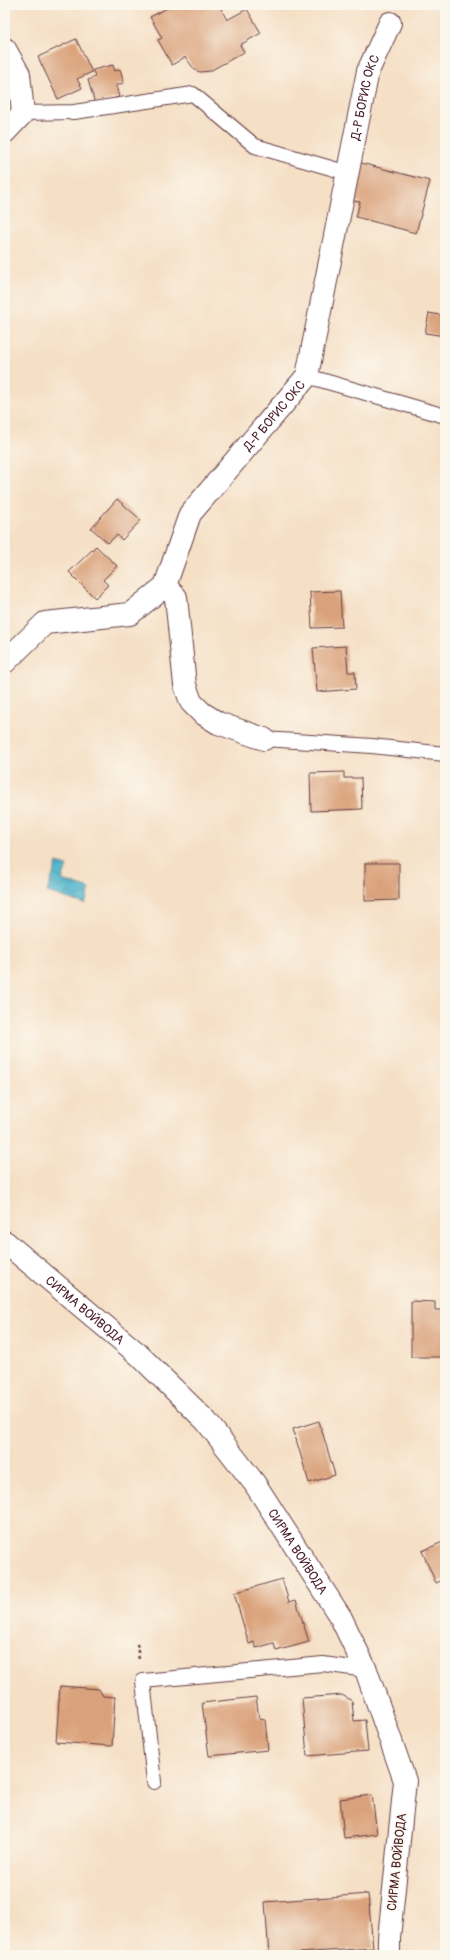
<svg xmlns="http://www.w3.org/2000/svg" width="450" height="1960" font-family="Pangolin,sans-serif">
	<style>
		.water { fill: url(#water-waves); stroke: #4c6a7c }
		.building { fill: #daa27c }
		.lines { fill: none; stroke-linecap: round; stroke-linejoin: round }
		.lane-casing { stroke: #643c42; stroke-width: 16 }
		.street-casing { stroke: #643c42; stroke-width: 24 }
		.path { stroke: #643c42; stroke-width: 2.5; stroke-dasharray: 3 3; stroke-linecap: butt }
		.lane { stroke: #fff; stroke-width: 14 }
		.street { stroke: #fff; stroke-width: 22 }
		.labels { text-anchor: middle; stroke-width: 3; stroke-linejoin: round; paint-order: stroke }
		.street-label { font-size: 13px; fill: #4a1f2b; stroke: #fbf7ec }
	</style>
	<defs>
		<pattern id="water-waves" width="16" height="10" patternUnits="userSpaceOnUse"><rect width="16" height="10" fill="#4fb6cd"/><path d="M0 5q4-4 8 0t8 0" fill="none" stroke="#4493a7"/></pattern>
	</defs>
	<rect width="100%" height="100%" fill="#fbf7ec"/>
	<filter id="ink" filterUnits="userSpaceOnUse"><feTurbulence type="fractalNoise" baseFrequency=".025" numOctaves="2"/><feDisplacementMap in="SourceGraphic" scale="8" xChannelSelector="R" yChannelSelector="G"/><feConvolveMatrix kernelMatrix="1 2 1 2 8 2 1 2 1" color-interpolation-filters="sRGB"/></filter>
	<filter id="wash" filterUnits="userSpaceOnUse"><feTurbulence type="fractalNoise" baseFrequency=".012" numOctaves="4" result="noise"/><feDisplacementMap in="SourceGraphic" scale="16" xChannelSelector="R" yChannelSelector="G"/><feGaussianBlur stdDeviation="0.9" result="paint"/><feColorMatrix in="noise" values="0 0 0 0 0 0 0 0 0 0 0 0 0 0 0 0 0 1.4 0 .05"/><feComposite in="paint" operator="in"/></filter>
	<g filter="url(#wash)">
		<rect width="100%" height="100%" fill="#f5dfc5"/>
		<!-- water -->
		<path class="water" d="M 57,863 L 67,866 L 62,880 L 90,889 L 85,904 L 47,892 Z"/>
		<g id="blocks">
			<!-- building -->
			<path class="building" d="M 173,5 L 219,5 L 227,20 L 247,9 L 261,33 L 240,45 L 244,52 L 210,71 L 200,72 L 195,70 L 185,57 L 172,65 L 158,40 L 162,38 L 150,17 Z
				M 76,39 L 92,72 L 77,79 L 82,88 L 58,99 L 38,57 Z
				M 113,65 L 115,71 L 120,69 L 124,83 L 116,85 L 119,97 L 95,104 L 88,80 L 95,77 L 93,70 Z
				M 361,163 L 430,181 L 416,233 L 356,217 L 360,202 L 351,200 Z
				M 429,313 L 445,316 L 445,336 L 425,333 Z
				M 117,499 L 141,520 L 122,540 L 117,535 L 108,543 L 91,528 Z
				M 96,546 L 117,566 L 103,580 L 108,585 L 95,598 L 69,572 Z
				M 340,591 L 342,627 L 312,628 L 310,592 Z
				M 346,646 L 348,672 L 355,672 L 356,689 L 317,692 L 313,648 Z
				M 344,772 L 344,778 L 361,778 L 362,809 L 311,811 L 310,773 Z
				M 365,863 L 399,863 L 399,900 L 365,901 Z
				M 411,1301 L 435,1302 L 435,1310 L 445,1310 L 445,1357 L 411,1357 Z
				M 319,1421 L 335,1475 L 309,1483 L 293,1429 Z
				M 445,1541 L 445,1579 L 436,1583 L 422,1551 Z
				M 282,1579 L 289,1602 L 296,1600 L 309,1642 L 276,1651 L 274,1643 L 256,1648 L 254,1642 L 249,1644 L 234,1593 Z
				M 60,1686 L 99,1689 L 103,1696 L 115,1697 L 112,1746 L 56,1742 Z
				M 342,1695 L 352,1701 L 354,1721 L 365,1720 L 368,1751 L 307,1756 L 302,1698 Z
				M 256,1697 L 259,1718 L 265,1719 L 268,1750 L 209,1756 L 202,1703 Z
				M 372,1795 L 377,1834 L 344,1838 L 340,1799 Z
				M 368,1894 L 373,1948 L 269,1955 L 265,1902 Z"/>
		</g>
	</g>
	<g filter="url(#ink)">
		<use href="#blocks" fill-opacity="0" stroke="#643c42" stroke-width="1"/>
		<g class="lines">
			<defs>
				<path id="lane" d="M 23,113 L 74,112 L 193,94 L 255,146 L 348,173
					M 307,376 L 445,416
					M 264,739 L 372,746 L 445,754
					M 154,1782 L 143,1681 L 323,1664 L 366,1670"/>
				<g id="street">
					<path d="M 5,49 L 19,74 L 23,113 L 5,132"/>
					<path d="M 165,586 L 176,597 L 185,685 L 191,702 L 202,713 L 218,723 L 264,739"/>
					<path id="s1" d="M 5,662 L 45,623 L 130,614 L 165,586 L 190,514 L 307,376 L 368,71 L 390,23"/>
					<path id="s2" d="M 5,1242 L 138,1354 L 206,1421 L 255,1484 L 341,1618 L 366,1670 L 405,1781 L 389,1938 L 389,1955"/>
				</g>
			</defs>
			<!-- lane casing -->
			<use href="#lane" class="lane-casing"/>
			<!-- street casing -->
			<use href="#street" class="street-casing"/>
			<!-- path -->
			<path class="path" d="M 137,1644 L 139,1660"/>
			<!-- lane -->
			<use href="#lane" class="lane"/>
			<!-- street -->
			<use href="#street" class="street"/>
		</g>
	</g>
	<g class="labels">
		<!-- street labels -->
		<g class="street-label">
			<text dy="5" stroke="none"><textPath href="#s1" startOffset="728">Д-Р БОРИС ОКС</textPath></text>
			<text dy="5" stroke="none"><textPath href="#s1" startOffset="392">Д-Р БОРИС ОКС</textPath></text>
			<text dy="5" stroke="none"><textPath href="#s2" startOffset="105">СИРМА ВОЙВОДА</textPath></text>
			<text dy="5" stroke="none"><textPath href="#s2" startOffset="429">СИРМА ВОЙВОДА</textPath></text>
			<text transform="translate(396 1862) rotate(-84)" y="5">СИРМА ВОЙВОДА</text>
		</g>
	</g>
	<!-- margin -->
	<rect width="450" height="1960" fill="none" stroke="#fbf7ec" stroke-width="20"/>
</svg>
